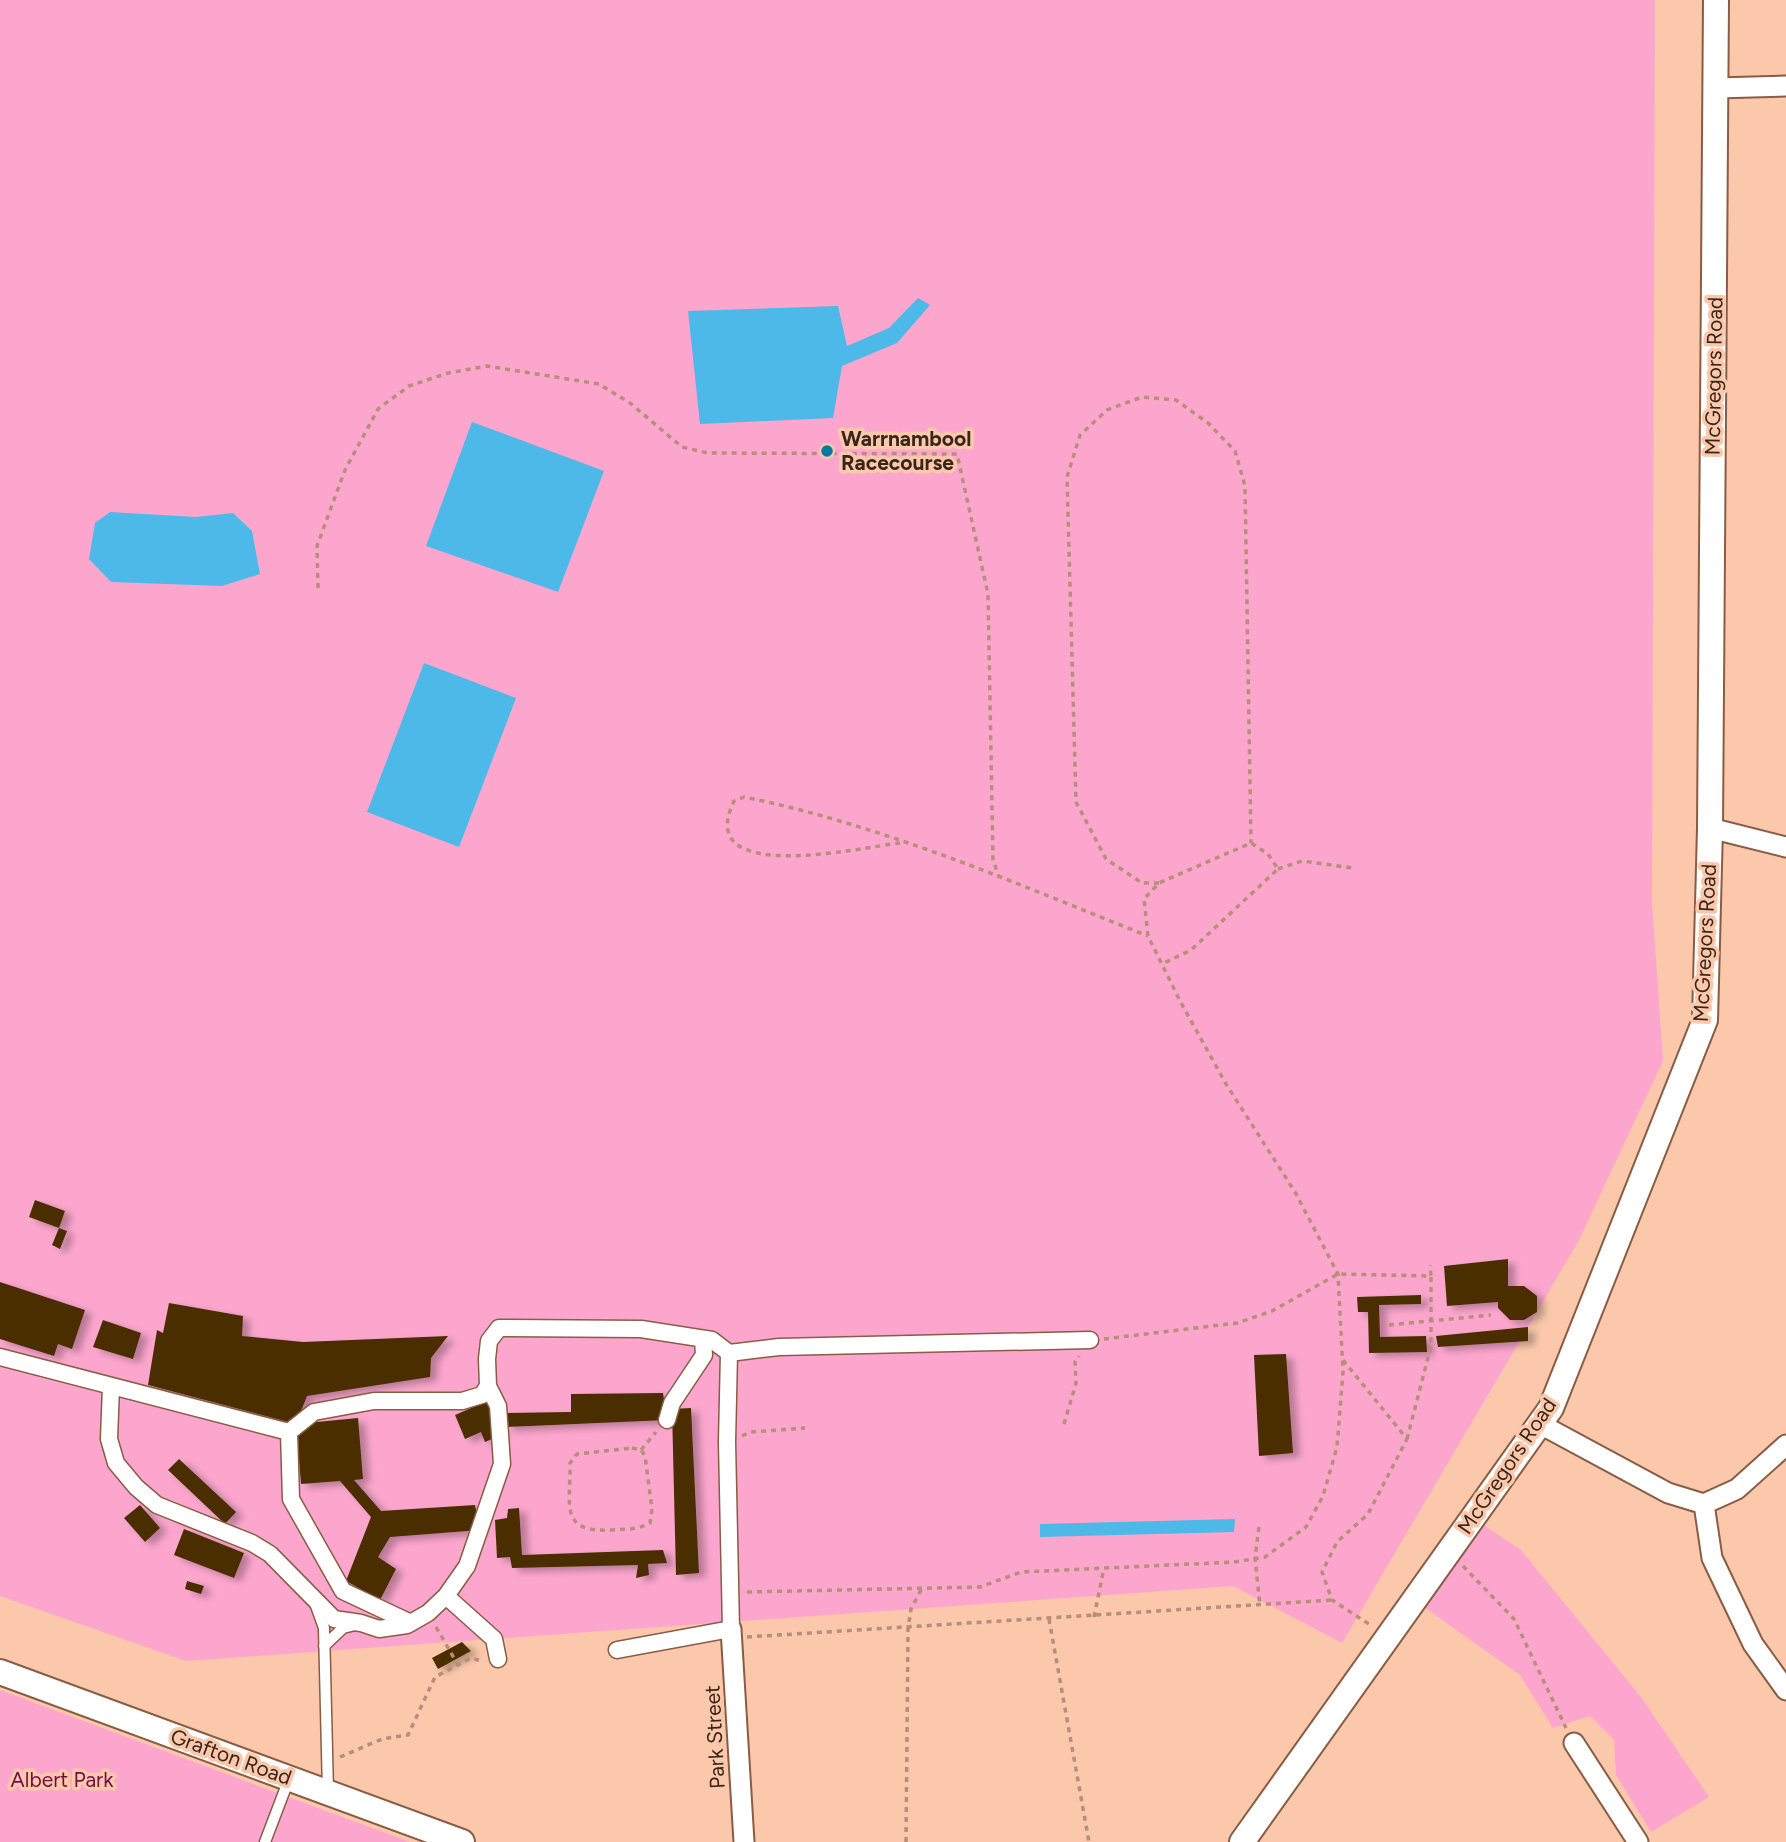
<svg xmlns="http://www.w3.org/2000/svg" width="1786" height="1842" font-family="Figtree,sans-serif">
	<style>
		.green { fill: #fca6cd }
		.water { fill: #4db9e9 }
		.building { fill: #4b2e01; filter: url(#shadow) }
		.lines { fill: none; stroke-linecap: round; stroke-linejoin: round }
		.service-casing { stroke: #895c43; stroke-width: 13 }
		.pedestrian-casing { stroke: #895c43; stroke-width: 19 }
		.minor-casing { stroke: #895c43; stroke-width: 23 }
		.tertiary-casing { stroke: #895c43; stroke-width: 28 }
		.path { stroke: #b68f78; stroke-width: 3.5; stroke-dasharray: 5 5; stroke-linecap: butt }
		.service { stroke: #fff; stroke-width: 10 }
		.pedestrian { stroke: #fff; stroke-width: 16 }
		.minor { stroke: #fff; stroke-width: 19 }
		.tertiary { stroke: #fff; stroke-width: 24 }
		.poi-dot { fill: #0379a2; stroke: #fbc8ab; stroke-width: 2.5 }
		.labels { text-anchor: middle; stroke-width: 7; stroke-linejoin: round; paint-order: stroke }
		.street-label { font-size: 21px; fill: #39261a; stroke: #fbc8ab }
		.poi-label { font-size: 21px; font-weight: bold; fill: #39261a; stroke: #fbc8ab; text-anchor: start }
		.park-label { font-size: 21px; fill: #730d4a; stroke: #fbc8ab }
	</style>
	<defs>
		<filter id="shadow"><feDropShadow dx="7" dy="4" stdDeviation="3.5" flood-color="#0004"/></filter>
	</defs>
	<rect width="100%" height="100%" fill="#fbc8ab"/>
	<!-- green -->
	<path class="green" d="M 0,0 L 1655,0 L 1652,903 L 1663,1061 L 1578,1242 L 1342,1643 L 1233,1586 L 186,1661 L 0,1596 Z
		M 1473,1518 L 1521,1550 L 1641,1697 L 1709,1797 L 1651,1832 L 1616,1775 L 1614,1740 L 1590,1716 L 1553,1728 L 1520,1675 L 1414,1600 Z
		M 0,1690 L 410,1842 L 0,1842 Z"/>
	<!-- water -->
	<path class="water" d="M 918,298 L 930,305 L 897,343 L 842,366 L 833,418 L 700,424 L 688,311 L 838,306 L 847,346 L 889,328 Z
		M 472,422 L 604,471 L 558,592 L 426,546 Z
		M 110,512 L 196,517 L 233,513 L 252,531 L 260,574 L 222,586 L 111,582 L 89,559 L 95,523 Z
		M 424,663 L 516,698 L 459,847 L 367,812 Z
		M 1235,1519 L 1234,1532 L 1040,1537 L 1040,1524 Z"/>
	<!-- building -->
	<path class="building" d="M 35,1200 L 65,1211 L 59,1228 L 29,1217 Z
		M 59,1228 L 67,1231 L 60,1249 L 52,1245 Z
		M 1508,1259 L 1508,1286 L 1524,1286 L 1537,1296 L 1537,1312 L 1524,1320 L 1510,1320 L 1498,1308 L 1498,1302 L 1447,1306 L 1444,1266 Z
		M 0,1282 L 85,1310 L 72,1349 L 58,1344 L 54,1356 L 0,1339 Z
		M 1421,1295 L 1421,1304 L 1379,1305 L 1380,1337 L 1426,1336 L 1427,1352 L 1369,1353 L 1368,1312 L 1358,1312 L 1357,1297 Z
		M 169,1303 L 243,1316 L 242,1336 L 303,1342 L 448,1336 L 431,1358 L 430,1377 L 307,1396 L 296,1424 L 358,1418 L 363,1479 L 354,1480 L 381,1511 L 475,1505 L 480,1530 L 390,1537 L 378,1557 L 396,1569 L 380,1600 L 346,1581 L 371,1517 L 340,1481 L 301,1484 L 296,1424 L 148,1385 L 157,1330 L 163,1333 Z
		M 103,1320 L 141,1333 L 133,1359 L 93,1347 Z
		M 1528,1327 L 1528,1341 L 1438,1347 L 1436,1336 Z
		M 1286,1354 L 1293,1453 L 1259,1456 L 1254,1355 Z
		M 663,1393 L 667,1420 L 506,1427 L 506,1413 L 571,1412 L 571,1394 Z
		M 487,1401 L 501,1435 L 485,1442 L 481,1432 L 465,1439 L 455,1415 Z
		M 691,1408 L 699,1573 L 676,1575 L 672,1409 Z
		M 179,1459 L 236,1512 L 225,1524 L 168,1470 Z
		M 140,1505 L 160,1528 L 145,1542 L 124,1518 Z
		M 519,1508 L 522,1555 L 663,1550 L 667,1563 L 648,1564 L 649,1575 L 636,1578 L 638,1565 L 512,1568 L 510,1557 L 497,1558 L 495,1520 L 507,1518 L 508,1509 Z
		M 184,1529 L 244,1553 L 234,1578 L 174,1555 Z
		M 187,1581 L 204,1586 L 201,1594 L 185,1589 Z
		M 462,1642 L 471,1651 L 438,1669 L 432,1658 Z"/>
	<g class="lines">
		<defs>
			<path id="service" d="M 315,1603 L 324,1628 L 328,1792
				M 324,1646 L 343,1628 L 355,1625
				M 265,1842 L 289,1779"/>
			<path id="pedestrian" d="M 0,1357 L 289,1432 L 291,1499 L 343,1591 L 411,1623
				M 111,1386 L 109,1439 L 116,1463 L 136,1487 L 157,1505 L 252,1543 L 270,1554 L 334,1619 L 361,1623 L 379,1629 L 407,1625 L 428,1613 L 446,1596 L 467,1566 L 502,1464 L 498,1406 L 488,1386 L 487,1359 L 489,1341 L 499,1328 L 641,1329 L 712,1340 L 729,1353 L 779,1347 L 1090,1340
				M 667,1420 L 672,1403 L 704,1355 L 703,1339
				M 289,1432 L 314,1412 L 374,1401 L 462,1401 L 482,1395 L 488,1386
				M 446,1596 L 494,1639 L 498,1659
				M 617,1650 L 731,1629 L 727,1442 L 729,1353"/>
			<path id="minor" d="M 1716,88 L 1786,86
				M 1710,828 L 1786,847
				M 1540,1424 L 1668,1493 L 1704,1504 L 1737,1489 L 1786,1445
				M 1704,1504 L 1712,1558 L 1753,1644 L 1786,1690
				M 731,1629 L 744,1842
				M 1574,1743 L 1638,1842"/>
			<path id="tertiary" d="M 0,1672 L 462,1842
				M 1242,1842 L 1551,1408 L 1705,1020 L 1710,828 L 1716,0"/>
		</defs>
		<!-- service casing -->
		<use href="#service" class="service-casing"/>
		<!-- pedestrian casing -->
		<use href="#pedestrian" class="pedestrian-casing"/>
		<!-- minor casing -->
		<use href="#minor" class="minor-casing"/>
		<!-- tertiary casing -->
		<use href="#tertiary" class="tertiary-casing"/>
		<!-- path -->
		<path class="path" d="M 318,588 L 317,546 L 345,470 L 378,409 L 409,386 L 448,373 L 487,366 L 599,384 L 630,403 L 682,447 L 708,453 L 957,454 L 988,594 L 993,860 L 999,877
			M 900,843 C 862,847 692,887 734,801 L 744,797 C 883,825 1017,884 1148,936
			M 1278,869 L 1302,861 L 1353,868
			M 1159,883 L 1142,883 L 1106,859 L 1076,802 L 1067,477 L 1080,435 L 1107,410 L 1142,397 L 1176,400 L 1208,423 L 1235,451 L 1245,486 L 1251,843
			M 1389,1325 L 1491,1315
			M 1104,1339 L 1237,1323 L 1272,1311 L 1338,1274 L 1431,1276 L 1430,1265
			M 1343,1360 L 1407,1439 L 1368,1514 L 1337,1542 L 1322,1572 L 1332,1600 L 1372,1626
			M 1064,1424 L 1076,1383 L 1075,1362 L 1079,1356
			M 742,1436 L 751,1432 L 805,1428
			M 1407,1439 L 1431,1346 L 1431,1276
			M 632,1448 L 641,1450 L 645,1456 L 652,1509 L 650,1523 C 638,1530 625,1529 612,1530 C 558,1533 571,1505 570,1463 L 577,1454 Z
			M 641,1450 L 656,1432
			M 1259,1527 L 1255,1558 L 1260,1606
			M 1463,1566 L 1514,1619 L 1566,1728
			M 747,1592 L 980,1587 L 1021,1572 L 1234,1562 L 1265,1557 L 1306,1527 L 1323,1496 L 1337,1447 L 1343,1372 L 1338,1274 L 1295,1192 L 1226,1084 L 1180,1001 L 1148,936 L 1144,899 L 1159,883 L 1251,843 L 1268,854 L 1278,869 L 1191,950 L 1162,964
			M 1094,1617 L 1104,1568
			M 1049,1619 L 1089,1842
			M 436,1627 L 458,1665
			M 747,1637 L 1332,1600
			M 340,1757 L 382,1739 L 408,1735 L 435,1677 L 471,1658 L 482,1661
			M 906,1842 L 908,1629 L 911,1609 L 922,1588"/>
		<!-- service -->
		<use href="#service" class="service"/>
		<!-- pedestrian -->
		<use href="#pedestrian" class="pedestrian"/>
		<!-- minor -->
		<use href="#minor" class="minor"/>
		<!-- tertiary -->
		<use href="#tertiary" class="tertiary"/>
	</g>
	<!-- markers -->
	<circle class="poi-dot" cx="827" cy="451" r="7"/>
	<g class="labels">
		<!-- street labels -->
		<g class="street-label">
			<text transform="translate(1714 376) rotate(-89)" y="7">McGregors Road</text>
			<text transform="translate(1705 943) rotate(-87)" y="7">McGregors Road</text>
			<text transform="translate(1507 1466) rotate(-56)" y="7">McGregors Road</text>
			<text transform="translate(715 1737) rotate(-93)" y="7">Park Street</text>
			<text transform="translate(231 1757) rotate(20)" y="7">Grafton Road</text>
		</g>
		<!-- poi labels -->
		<g class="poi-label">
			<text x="841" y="446">Warrnambool<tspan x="841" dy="24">Racecourse</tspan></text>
		</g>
		<!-- park labels -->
		<g class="park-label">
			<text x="62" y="1787">Albert Park</text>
		</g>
	</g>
</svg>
